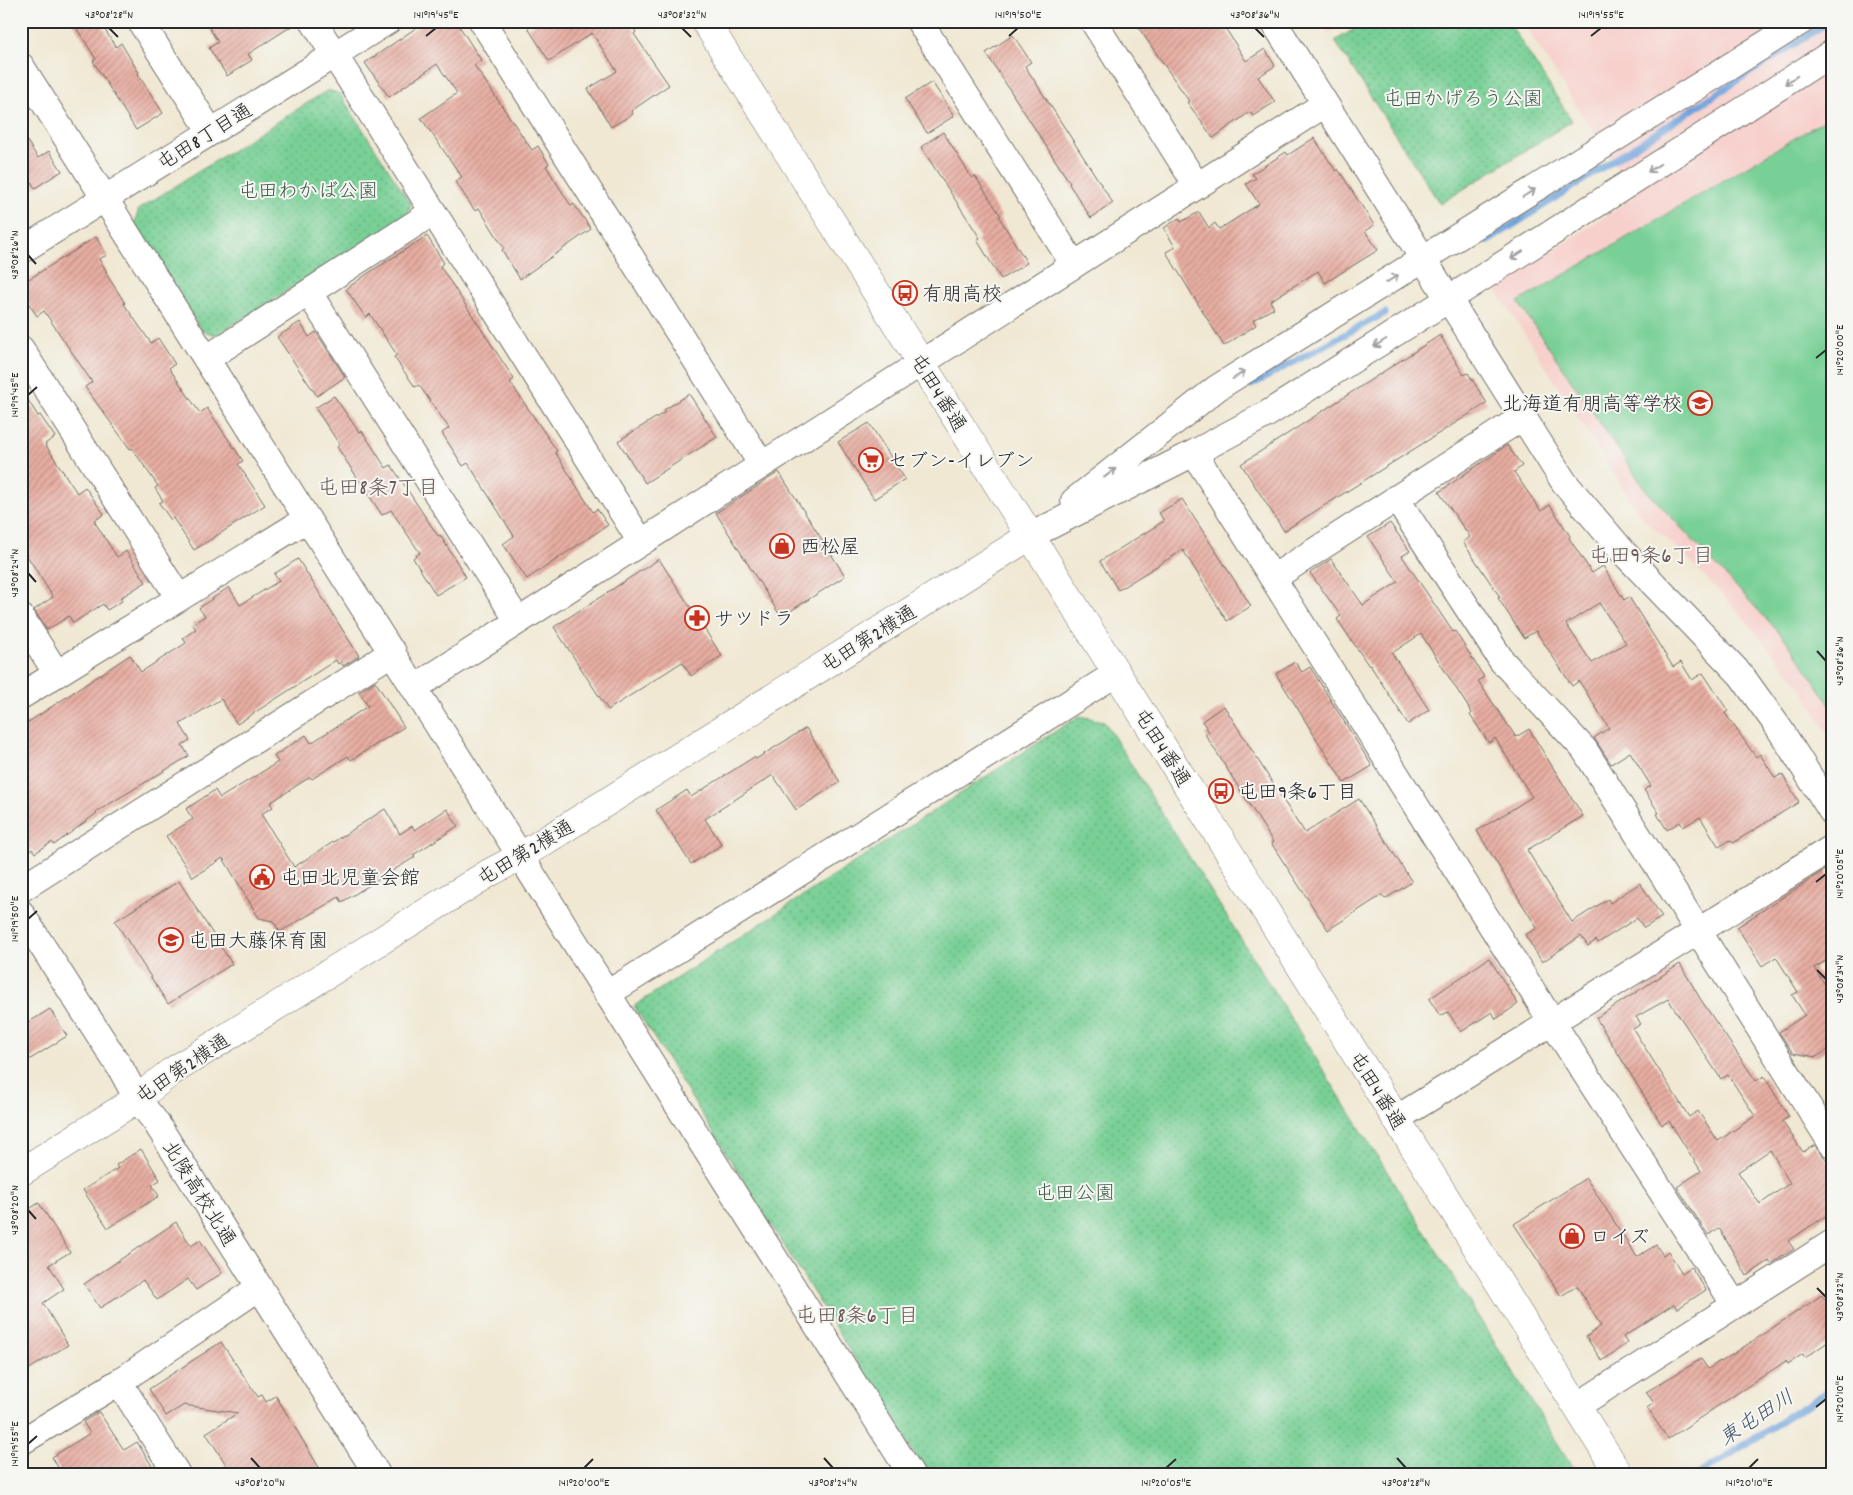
<svg xmlns="http://www.w3.org/2000/svg" width="1853" height="1495" font-family="Dekko,'Klee One',sans-serif">
	<style>
		.built { fill: #f7d0cc }
		.park { fill: url(#park-dots); stroke: #527e60 }
		.garden { fill: #79d096; stroke: #527e60 }
		.lines { fill: none; stroke-linecap: round; stroke-linejoin: round }
		.stream { stroke: #6ea3db; stroke-width: 7 }
		.building { fill: url(#building-hatch); fill-rule: evenodd }
		.minor-casing { stroke: #706d66; stroke-width: 28 }
		.tertiary-casing { stroke: #706d66; stroke-width: 29 }
		.minor { stroke: #fff; stroke-width: 26 }
		.tertiary { stroke: #fff; stroke-width: 28 }
		.oneway { stroke: #a0a0a0 }
		.ticks { fill: none; stroke: #2b2b2b; stroke-width: 2 }
		.labels { text-anchor: middle; stroke-width: 4; stroke-linejoin: round; paint-order: stroke }
		.park-label { font-size: 20px; fill: #425d4b; stroke: #f6f6f2 }
		.street-label { font-size: 20px; fill: #2b2b2b; stroke: #f6f6f2 }
		.poi-label { font-size: 20px; fill: #2b2b2b; stroke: #f6f6f2; text-anchor: start }
		.neighbourhood-label { font-size: 21px; fill: #6d5955; stroke: #f6f6f2 }
		.water-label { font-size: 21px; font-style: italic; fill: #425569; stroke: #f6f6f2 }
		.neatline { fill: none; stroke: #2b2b2b; stroke-width: 2 }
		.ticks-label { font-size: 12px; text-anchor: middle; fill: #2b2b2b }
	</style>
	<defs>
		<pattern id="park-dots" width="8" height="8" patternUnits="userSpaceOnUse" patternTransform="scale(1.25)"><rect width="8" height="8" fill="#79d096"/><path d="M2 2h.1M6 6h.1" fill="none" stroke="#63a97b" stroke-width="1.8" stroke-linecap="round"/></pattern>
		<pattern id="building-hatch" width="6" height="6" patternUnits="userSpaceOnUse" patternTransform="scale(1.25)"><rect width="6" height="6" fill="#e8aea3"/><path d="M-1 1l2-2M0 6l6-6M5 7l2-2" fill="none" stroke="#bc8e85"/></pattern>
	</defs>
	<rect width="100%" height="100%" fill="#f6f6f2"/>
	<filter id="ink" filterUnits="userSpaceOnUse"><feTurbulence type="fractalNoise" baseFrequency=".02" numOctaves="2"/><feDisplacementMap in="SourceGraphic" scale="10" xChannelSelector="R" yChannelSelector="G"/><feConvolveMatrix kernelMatrix="1 2 1 2 8 2 1 2 1" color-interpolation-filters="sRGB"/></filter>
	<filter id="wash" filterUnits="userSpaceOnUse"><feTurbulence type="fractalNoise" baseFrequency=".0096" numOctaves="4" result="noise"/><feDisplacementMap in="SourceGraphic" scale="20" xChannelSelector="R" yChannelSelector="G"/><feGaussianBlur stdDeviation="1.12" result="paint"/><feColorMatrix in="noise" values="0 0 0 0 0 0 0 0 0 0 0 0 0 0 0 0 0 1.4 0 .05"/><feComposite in="paint" operator="in"/></filter>
	<g filter="url(#wash)">
		<rect width="100%" height="100%" fill="#f0e8d3"/>
		<!-- built -->
		<path class="built" d="M 1321,21 L 1349,21 L 1329,34 Z
			M 1522,21 L 1832,21 L 1832,741 L 1801,687 L 1744,618 L 1681,551 L 1643,519 L 1495,288 L 1635,197 Z"/>
		<!-- park -->
		<path class="park" d="M 1367,21 L 1508,21 L 1572,121 L 1440,204 L 1335,41 Z
			M 328,90 L 340,94 L 411,204 L 408,215 L 217,335 L 202,331 L 134,225 L 139,209 Z
			M 1079,716 L 1104,721 L 1577,1474 L 927,1474 L 634,1006 Z"/>
		<!-- garden -->
		<path class="garden" d="M 1832,116 L 1832,707 L 1786,640 L 1645,489 L 1518,302 Z"/>
		<g class="lines">
			<!-- stream -->
			<path class="stream" d="M 1488,241 L 1830,21
				M 1251,385 L 1385,313
				M 1699,1474 L 1832,1389"/>
		</g>
		<g id="blocks">
			<!-- building -->
			<path class="building" d="M 72,21 L 99,21 L 116,47 L 121,43 L 139,73 L 138,74 L 163,113 L 136,130 L 93,61 L 96,59 Z
				M 205,21 L 298,21 L 298,22 L 248,54 L 252,60 L 227,76 L 209,48 L 218,42 Z
				M 426,21 L 456,21 L 481,60 L 474,65 L 532,150 L 538,146 L 549,164 L 546,166 L 571,206 L 574,204 L 591,229 L 520,279 L 502,250 L 504,248 L 479,208 L 475,211 L 455,181 L 462,177 L 421,118 L 457,93 L 437,64 L 389,97 L 365,63 Z
				M 538,21 L 629,21 L 636,32 L 634,34 L 669,85 L 631,111 L 633,114 L 611,127 L 588,89 L 617,71 L 592,33 L 549,61 L 528,28 Z
				M 1134,21 L 1221,21 L 1246,61 L 1265,49 L 1275,66 L 1258,77 L 1275,102 L 1253,116 L 1250,112 L 1213,138 L 1187,102 L 1189,101 Z
				M 1013,35 L 1031,62 L 1025,66 L 1113,203 L 1091,218 L 1069,184 L 1070,183 L 986,53 Z
				M 932,82 L 954,116 L 927,133 L 905,99 Z
				M 21,132 L 38,158 L 49,151 L 62,171 L 35,188 L 21,166 Z
				M 943,132 L 972,178 L 975,176 L 1001,216 L 999,217 L 1027,263 L 1001,279 L 977,240 L 980,238 L 921,147 Z
				M 1314,138 L 1336,171 L 1338,169 L 1374,225 L 1365,231 L 1378,250 L 1325,283 L 1318,271 L 1270,301 L 1274,308 L 1253,320 L 1256,325 L 1224,346 L 1166,252 L 1175,247 L 1164,228 L 1179,218 L 1181,222 L 1199,212 L 1209,228 L 1215,223 L 1219,229 L 1226,225 L 1259,204 L 1246,184 L 1256,178 L 1252,174 L 1286,152 L 1288,155 Z
				M 427,236 L 444,263 L 440,266 L 514,379 L 510,382 L 557,451 L 555,452 L 593,512 L 597,509 L 608,525 L 527,579 L 503,544 L 514,536 L 468,463 L 463,466 L 442,433 L 449,428 L 419,385 L 415,387 L 394,357 L 397,355 L 370,314 L 366,318 L 346,289 L 370,272 Z
				M 96,237 L 107,255 L 99,259 L 107,272 L 105,272 L 125,303 L 124,304 L 151,343 L 158,338 L 175,364 L 169,368 L 200,413 L 207,408 L 243,461 L 238,464 L 265,505 L 194,550 L 173,518 L 171,520 L 159,503 L 163,501 L 155,488 L 158,486 L 132,448 L 130,449 L 85,387 L 92,382 L 44,311 L 37,316 L 21,292 L 21,284 Z
				M 300,322 L 309,337 L 316,332 L 345,377 L 317,396 L 277,337 Z
				M 1440,335 L 1464,375 L 1468,373 L 1487,403 L 1284,531 L 1241,464 Z
				M 21,389 L 38,416 L 40,415 L 55,437 L 45,444 L 77,493 L 85,487 L 104,514 L 94,521 L 117,557 L 126,551 L 146,582 L 120,598 L 122,601 L 107,610 L 103,604 L 73,623 L 69,616 L 47,630 L 34,610 L 53,597 L 21,546 Z
				M 689,394 L 717,437 L 645,483 L 618,441 L 665,412 L 664,410 Z
				M 334,396 L 359,432 L 362,431 L 386,468 L 391,465 L 438,536 L 440,535 L 466,577 L 436,595 L 413,558 L 420,553 L 391,510 L 382,515 L 337,447 L 340,445 L 315,408 Z
				M 869,423 L 905,479 L 874,499 L 838,442 Z
				M 1507,445 L 1522,466 L 1514,472 L 1541,511 L 1550,505 L 1570,536 L 1569,538 L 1592,573 L 1603,566 L 1624,600 L 1629,597 L 1673,667 L 1681,662 L 1692,680 L 1703,673 L 1728,711 L 1725,713 L 1756,757 L 1760,754 L 1775,778 L 1782,774 L 1799,802 L 1733,843 L 1730,840 L 1719,847 L 1700,817 L 1683,827 L 1680,822 L 1667,830 L 1657,814 L 1659,813 L 1644,790 L 1651,786 L 1630,752 L 1611,764 L 1594,738 L 1609,728 L 1579,681 L 1572,686 L 1536,631 L 1524,638 L 1498,598 L 1500,597 L 1463,542 L 1470,537 L 1439,492 ZM 1599,603 L 1626,643 L 1592,663 L 1566,624 Z
				M 779,472 L 845,576 L 781,617 L 716,513 Z
				M 1182,499 L 1251,606 L 1227,621 L 1183,550 L 1118,590 L 1100,561 L 1164,521 L 1159,513 Z
				M 1390,523 L 1410,551 L 1402,556 L 1453,632 L 1455,631 L 1484,677 L 1478,681 L 1516,737 L 1529,729 L 1583,816 L 1527,850 L 1572,922 L 1608,899 L 1610,903 L 1640,883 L 1662,917 L 1644,928 L 1637,918 L 1598,943 L 1596,940 L 1588,946 L 1581,936 L 1542,962 L 1525,935 L 1537,928 L 1477,831 L 1532,797 L 1495,738 L 1489,743 L 1470,715 L 1472,713 L 1421,634 L 1392,653 L 1429,710 L 1408,724 L 1370,665 L 1369,666 L 1337,619 L 1341,616 L 1310,573 L 1331,559 L 1363,605 L 1398,582 L 1368,537 Z
				M 298,559 L 359,656 L 343,666 L 341,662 L 338,664 L 336,660 L 237,724 L 221,699 L 180,724 L 190,740 L 182,745 L 189,756 L 96,812 L 97,813 L 54,845 L 52,842 L 35,853 L 32,849 L 21,856 L 21,727 L 130,655 L 141,672 L 186,643 L 183,638 L 196,629 L 192,624 L 205,616 L 199,608 L 229,587 L 240,605 L 279,581 L 274,574 Z
				M 659,559 L 722,656 L 691,676 L 682,662 L 608,710 L 554,627 Z
				M 1295,662 L 1302,672 L 1310,667 L 1372,766 L 1344,783 L 1276,674 Z
				M 375,681 L 404,727 L 351,760 L 348,756 L 312,779 L 310,777 L 270,803 L 273,807 L 261,814 L 294,867 L 385,809 L 400,834 L 412,826 L 415,830 L 447,809 L 458,826 L 413,855 L 415,857 L 342,902 L 339,897 L 280,932 L 273,921 L 259,918 L 223,858 L 193,877 L 166,836 L 193,819 L 186,809 L 215,790 L 220,798 L 278,762 L 274,756 L 306,735 L 311,743 L 368,706 L 359,692 Z
				M 1224,706 L 1299,825 L 1300,825 L 1305,833 L 1359,799 L 1412,882 L 1385,899 L 1382,895 L 1328,930 L 1271,843 L 1273,842 L 1205,734 L 1209,732 L 1202,721 Z
				M 806,728 L 840,782 L 796,810 L 773,775 L 705,819 L 722,845 L 691,864 L 656,810 L 687,790 L 691,797 L 754,757 L 756,759 Z
				M 1825,870 L 1832,881 L 1832,957 L 1814,968 L 1832,995 L 1832,1048 L 1816,1057 L 1793,1053 L 1779,1032 L 1805,1015 L 1792,995 L 1798,992 L 1776,957 L 1762,966 L 1737,927 Z
				M 179,881 L 232,964 L 168,1004 L 115,921 Z
				M 1489,958 L 1518,1004 L 1496,1019 L 1492,1012 L 1461,1032 L 1448,1012 L 1440,1016 L 1429,999 Z
				M 1680,964 L 1701,1000 L 1756,1081 L 1764,1076 L 1789,1117 L 1782,1121 L 1803,1152 L 1815,1145 L 1832,1167 L 1832,1212 L 1788,1241 L 1794,1249 L 1771,1264 L 1769,1261 L 1747,1276 L 1719,1228 L 1708,1235 L 1677,1187 L 1701,1171 L 1669,1121 L 1662,1125 L 1596,1018 ZM 1668,999 L 1721,1079 L 1728,1075 L 1755,1116 L 1718,1141 L 1698,1111 L 1689,1117 L 1633,1029 L 1641,1024 L 1636,1017 ZM 1770,1150 L 1790,1183 L 1760,1204 L 1738,1172 Z
				M 50,1009 L 67,1036 L 21,1065 L 21,1027 Z
				M 141,1149 L 160,1180 L 152,1185 L 159,1196 L 108,1228 L 83,1190 L 118,1168 L 116,1165 Z
				M 1586,1178 L 1637,1257 L 1656,1245 L 1663,1255 L 1668,1251 L 1682,1273 L 1691,1267 L 1706,1290 L 1677,1309 L 1674,1304 L 1623,1337 L 1627,1343 L 1602,1361 L 1586,1337 L 1601,1326 L 1577,1286 L 1561,1296 L 1514,1224 Z
				M 39,1203 L 70,1252 L 49,1265 L 64,1289 L 43,1303 L 68,1345 L 21,1374 L 21,1214 Z
				M 176,1222 L 191,1246 L 200,1240 L 222,1273 L 196,1290 L 188,1279 L 157,1300 L 143,1280 L 100,1308 L 84,1284 Z
				M 1822,1295 L 1832,1308 L 1832,1339 L 1805,1358 L 1803,1354 L 1788,1364 L 1786,1361 L 1668,1439 L 1647,1408 L 1654,1403 L 1646,1392 L 1701,1359 L 1708,1369 L 1720,1361 L 1721,1362 Z
				M 221,1342 L 258,1397 L 262,1395 L 266,1402 L 276,1396 L 323,1474 L 232,1474 L 206,1433 L 238,1413 L 184,1405 L 166,1416 L 149,1389 Z
				M 99,1412 L 124,1450 L 137,1442 L 157,1474 L 62,1474 L 52,1457 L 90,1433 L 83,1422 Z"/>
		</g>
	</g>
	<g filter="url(#ink)">
		<use href="#blocks" fill-opacity="0" stroke="#706d66" stroke-width="1"/>
		<g class="lines">
			<defs>
				<path id="minor" d="M 140,21 L 211,132
					M 313,21 L 641,542
					M 482,21 L 762,465
					M 919,21 L 1074,265
					M 1093,21 L 1197,186
					M 1273,21 L 1564,482 L 1623,552 L 1741,675 L 1779,728 L 1832,812
					M 21,66 L 911,1474
					M 21,251 L 388,21
					M 309,293 L 518,621
					M 21,349 L 179,598
					M 206,359 L 433,212
					M 1194,453 L 1552,1022 L 1735,1305
					M 1396,498 L 1502,661 L 1584,749 L 1832,1144
					M 1074,501 L 1217,388 L 1802,21
					M 1030,536 L 1194,453 L 1267,414 L 1449,299 L 1832,53
					M 1273,578 L 1523,417
					M 21,617 L 57,674
					M 414,688 L 1325,104
					M 21,696 L 307,519
					M 21,889 L 393,652
					M 21,913 L 121,1069 L 137,1099 L 155,1121 L 377,1474
					M 607,994 L 1117,673
					M 1396,1119 L 1832,848
					M 119,1382 L 177,1474
					M 1577,1406 L 1832,1243
					M 21,1442 L 119,1382 L 260,1287"/>
				<path id="tertiary" d="M 705,21 L 1045,559 L 1619,1474
					M 21,1172 L 137,1099 L 171,1072 L 489,873 L 521,856 L 1030,536"/>
			</defs>
			<!-- minor casing -->
			<use href="#minor" class="minor-casing"/>
			<!-- tertiary casing -->
			<use href="#tertiary" class="tertiary-casing"/>
			<!-- minor -->
			<use href="#minor" class="minor"/>
			<!-- tertiary -->
			<use href="#tertiary" class="tertiary"/>
		</g>
		<!-- one-way arrows -->
		<defs><path id="oneway-shaft" d="M-6 0H5M1.5-3L5.5 0L1.5 3" fill="none" stroke-width="1.6" stroke-linecap="round" stroke-linejoin="round" transform="scale(1.25)"/></defs>
		<g class="oneway">
			<use href="#oneway-shaft" transform="translate(1791 80) rotate(147)"/>
			<use href="#oneway-shaft" transform="translate(1654 168) rotate(147)"/>
			<use href="#oneway-shaft" transform="translate(1529 193) rotate(-32)"/>
			<use href="#oneway-shaft" transform="translate(1517 255) rotate(147)"/>
			<use href="#oneway-shaft" transform="translate(1392 279) rotate(-32)"/>
			<use href="#oneway-shaft" transform="translate(1380 343) rotate(148)"/>
			<use href="#oneway-shaft" transform="translate(1239 375) rotate(-32)"/>
			<use href="#oneway-shaft" transform="translate(1110 473) rotate(-38)"/>
		</g>
	</g>
	<!-- ticks -->
	<path class="ticks" d="M 109,28 L 118,37M 682,28 L 691,37M 1255,28 L 1264,37M 426,36 L 436,28M 1009,36 L 1018,28M 1591,36 L 1601,28M 28,255 L 36,264M 1816,358 L 1826,350M 28,395 L 37,387M 28,573 L 36,582M 1817,651 L 1826,661M 1816,882 L 1826,874M 28,919 L 37,911M 1817,970 L 1826,979M 28,1210 L 36,1219M 1817,1288 L 1826,1297M 1816,1407 L 1826,1399M 28,1444 L 37,1436M 251,1458 L 260,1468M 824,1458 L 833,1468M 1397,1458 L 1406,1468M 584,1468 L 593,1459M 1166,1468 L 1176,1459M 1749,1468 L 1758,1459"/>
	<!-- icons -->
	<defs>
		<symbol id="bus-ring" viewBox="-11 -11 22 22"><circle r="9.5" fill="#f6f6f2" stroke="#c8321e" stroke-width="1.5"/><path d="M-5-6H5V4H4V6H2V4H-2V6H-4V4H-5ZM-3.5-4V0h7V-4ZM-3.5 1.2v1.5H-2V1.2ZM2 1.2v1.5H3.5V1.2Z" fill="#c8321e"/></symbol>
		<symbol id="school-ring" viewBox="-11 -11 22 22"><circle r="9.5" fill="#f6f6f2" stroke="#c8321e" stroke-width="1.5"/><path d="M0-5L7-2L0 1L-7-2ZM-4 1L0 2.5L4 1V4Q0 6-4 4Z" fill="#c8321e"/></symbol>
		<symbol id="supermarket-ring" viewBox="-11 -11 22 22"><circle r="9.5" fill="#f6f6f2" stroke="#c8321e" stroke-width="1.5"/><path d="M-6-5.5h2.5l.6 2H6L4.5 2H-2.5L-4.4-4H-6ZM-1.5 3.2a1.3 1.3 0 1 0 .1 0ZM3 3.2a1.3 1.3 0 1 0 .1 0Z" fill="#c8321e"/></symbol>
		<symbol id="shop-ring" viewBox="-11 -11 22 22"><circle r="9.5" fill="#f6f6f2" stroke="#c8321e" stroke-width="1.5"/><path d="M-5-2.5h2.3a2.7 3.5 0 0 1 5.4 0H5L5.5 6h-11ZM-1.5-2.5h3a1.5 2.3 0 0 0-3 0Z" fill="#c8321e"/></symbol>
		<symbol id="pharmacy-ring" viewBox="-11 -11 22 22"><circle r="9.5" fill="#f6f6f2" stroke="#c8321e" stroke-width="1.5"/><path d="M-2-6h4v4h4v4h-4v4h-4v-4h-4v-4h4Z" fill="#c8321e"/></symbol>
		<symbol id="civic-ring" viewBox="-11 -11 22 22"><circle r="9.5" fill="#f6f6f2" stroke="#c8321e" stroke-width="1.5"/><path d="M-.6-6.5H3V-4.5H.6V-3L4-1V1h2V6H-6V1h2V-1L-.6-3ZM-1.2 2.5V6h2.4V2.5Z" fill="#c8321e"/></symbol>
	</defs>
	<g fill-rule="evenodd">
		<use href="#bus-ring" x="891" y="279" width="28" height="28"/>
		<use href="#school-ring" x="1686" y="389" width="28" height="28"/>
		<use href="#supermarket-ring" x="857" y="446" width="28" height="28"/>
		<use href="#shop-ring" x="768" y="532" width="28" height="28"/>
		<use href="#pharmacy-ring" x="683" y="604" width="28" height="28"/>
		<use href="#bus-ring" x="1207" y="777" width="28" height="28"/>
		<use href="#civic-ring" x="248" y="863" width="28" height="28"/>
		<use href="#school-ring" x="157" y="926" width="28" height="28"/>
		<use href="#shop-ring" x="1558" y="1222" width="28" height="28"/>
	</g>
	<g class="labels">
		<!-- park labels -->
		<g class="park-label">
			<text x="1463" y="105">屯田かげろう公園</text>
			<text x="308" y="197">屯田わかば公園</text>
			<text x="1075" y="1199">屯田公園</text>
		</g>
		<!-- street labels -->
		<g class="street-label">
			<text transform="translate(204 136) rotate(-32)" y="7">屯田8丁目通</text>
			<text transform="translate(939 392) rotate(58)" y="7">屯田4番通</text>
			<text transform="translate(868 638) rotate(-32)" y="7">屯田第2横通</text>
			<text transform="translate(1163 747) rotate(58)" y="7">屯田4番通</text>
			<text transform="translate(525 852) rotate(-31)" y="7">屯田第2横通</text>
			<text transform="translate(182 1068) rotate(-34)" y="7">屯田第2横通</text>
			<text transform="translate(1378 1090) rotate(58)" y="7">屯田4番通</text>
			<text transform="translate(200 1193) rotate(58)" y="7">北陵高校北通</text>
		</g>
		<!-- poi labels -->
		<g class="poi-label">
			<text x="922" y="300">有朋高校</text>
			<text x="1682" y="410" text-anchor="end">北海道有朋高等学校</text>
			<text x="888" y="467">セブン-イレブン</text>
			<text x="800" y="553">西松屋</text>
			<text x="714" y="625">サツドラ</text>
			<text x="1238" y="798">屯田9条6丁目</text>
			<text x="280" y="884">屯田北児童会館</text>
			<text x="188" y="947">屯田大藤保育園</text>
			<text x="1590" y="1243">ロイズ</text>
		</g>
		<!-- neighbourhood labels -->
		<g class="neighbourhood-label">
			<text x="378" y="494">屯田8条7丁目</text>
			<text x="1651" y="562">屯田9条6丁目</text>
			<text x="857" y="1322">屯田8条6丁目</text>
		</g>
		<!-- water labels -->
		<g class="water-label">
			<text transform="translate(1756 1417) rotate(-33)" y="7">東屯田川</text>
		</g>
	</g>
	<!-- margin -->
	<rect width="1853" height="1495" fill="none" stroke="#f6f6f2" stroke-width="55"/>
	<rect x="28" y="28" width="1798" height="1440" class="neatline"/>
	<g class="ticks-label">
		<text x="109" y="18">43°08'28"N</text>
		<text x="436" y="18">141°19'45"E</text>
		<text x="682" y="18">43°08'32"N</text>
		<text x="1018" y="18">141°19'50"E</text>
		<text x="1255" y="18">43°08'36"N</text>
		<text x="1601" y="18">141°19'55"E</text>
		<text transform="translate(14 255) rotate(-90)" y="4">43°08'26"N</text>
		<text transform="translate(1839 350) rotate(-90)" y="4">141°20'00"E</text>
		<text transform="translate(14 395) rotate(-90)" y="4">141°19'45"E</text>
		<text transform="translate(14 573) rotate(-90)" y="4">43°08'24"N</text>
		<text transform="translate(1839 661) rotate(-90)" y="4">43°08'36"N</text>
		<text transform="translate(1839 874) rotate(-90)" y="4">141°20'05"E</text>
		<text transform="translate(14 919) rotate(-90)" y="4">141°19'50"E</text>
		<text transform="translate(1839 979) rotate(-90)" y="4">43°08'34"N</text>
		<text transform="translate(14 1210) rotate(-90)" y="4">43°08'20"N</text>
		<text transform="translate(1839 1297) rotate(-90)" y="4">43°08'32"N</text>
		<text transform="translate(1839 1399) rotate(-90)" y="4">141°20'10"E</text>
		<text transform="translate(14 1444) rotate(-90)" y="4">141°19'55"E</text>
		<text x="260" y="1486">43°08'20"N</text>
		<text x="584" y="1486">141°20'00"E</text>
		<text x="833" y="1486">43°08'24"N</text>
		<text x="1166" y="1486">141°20'05"E</text>
		<text x="1406" y="1486">43°08'28"N</text>
		<text x="1749" y="1486">141°20'10"E</text>
	</g>
</svg>
